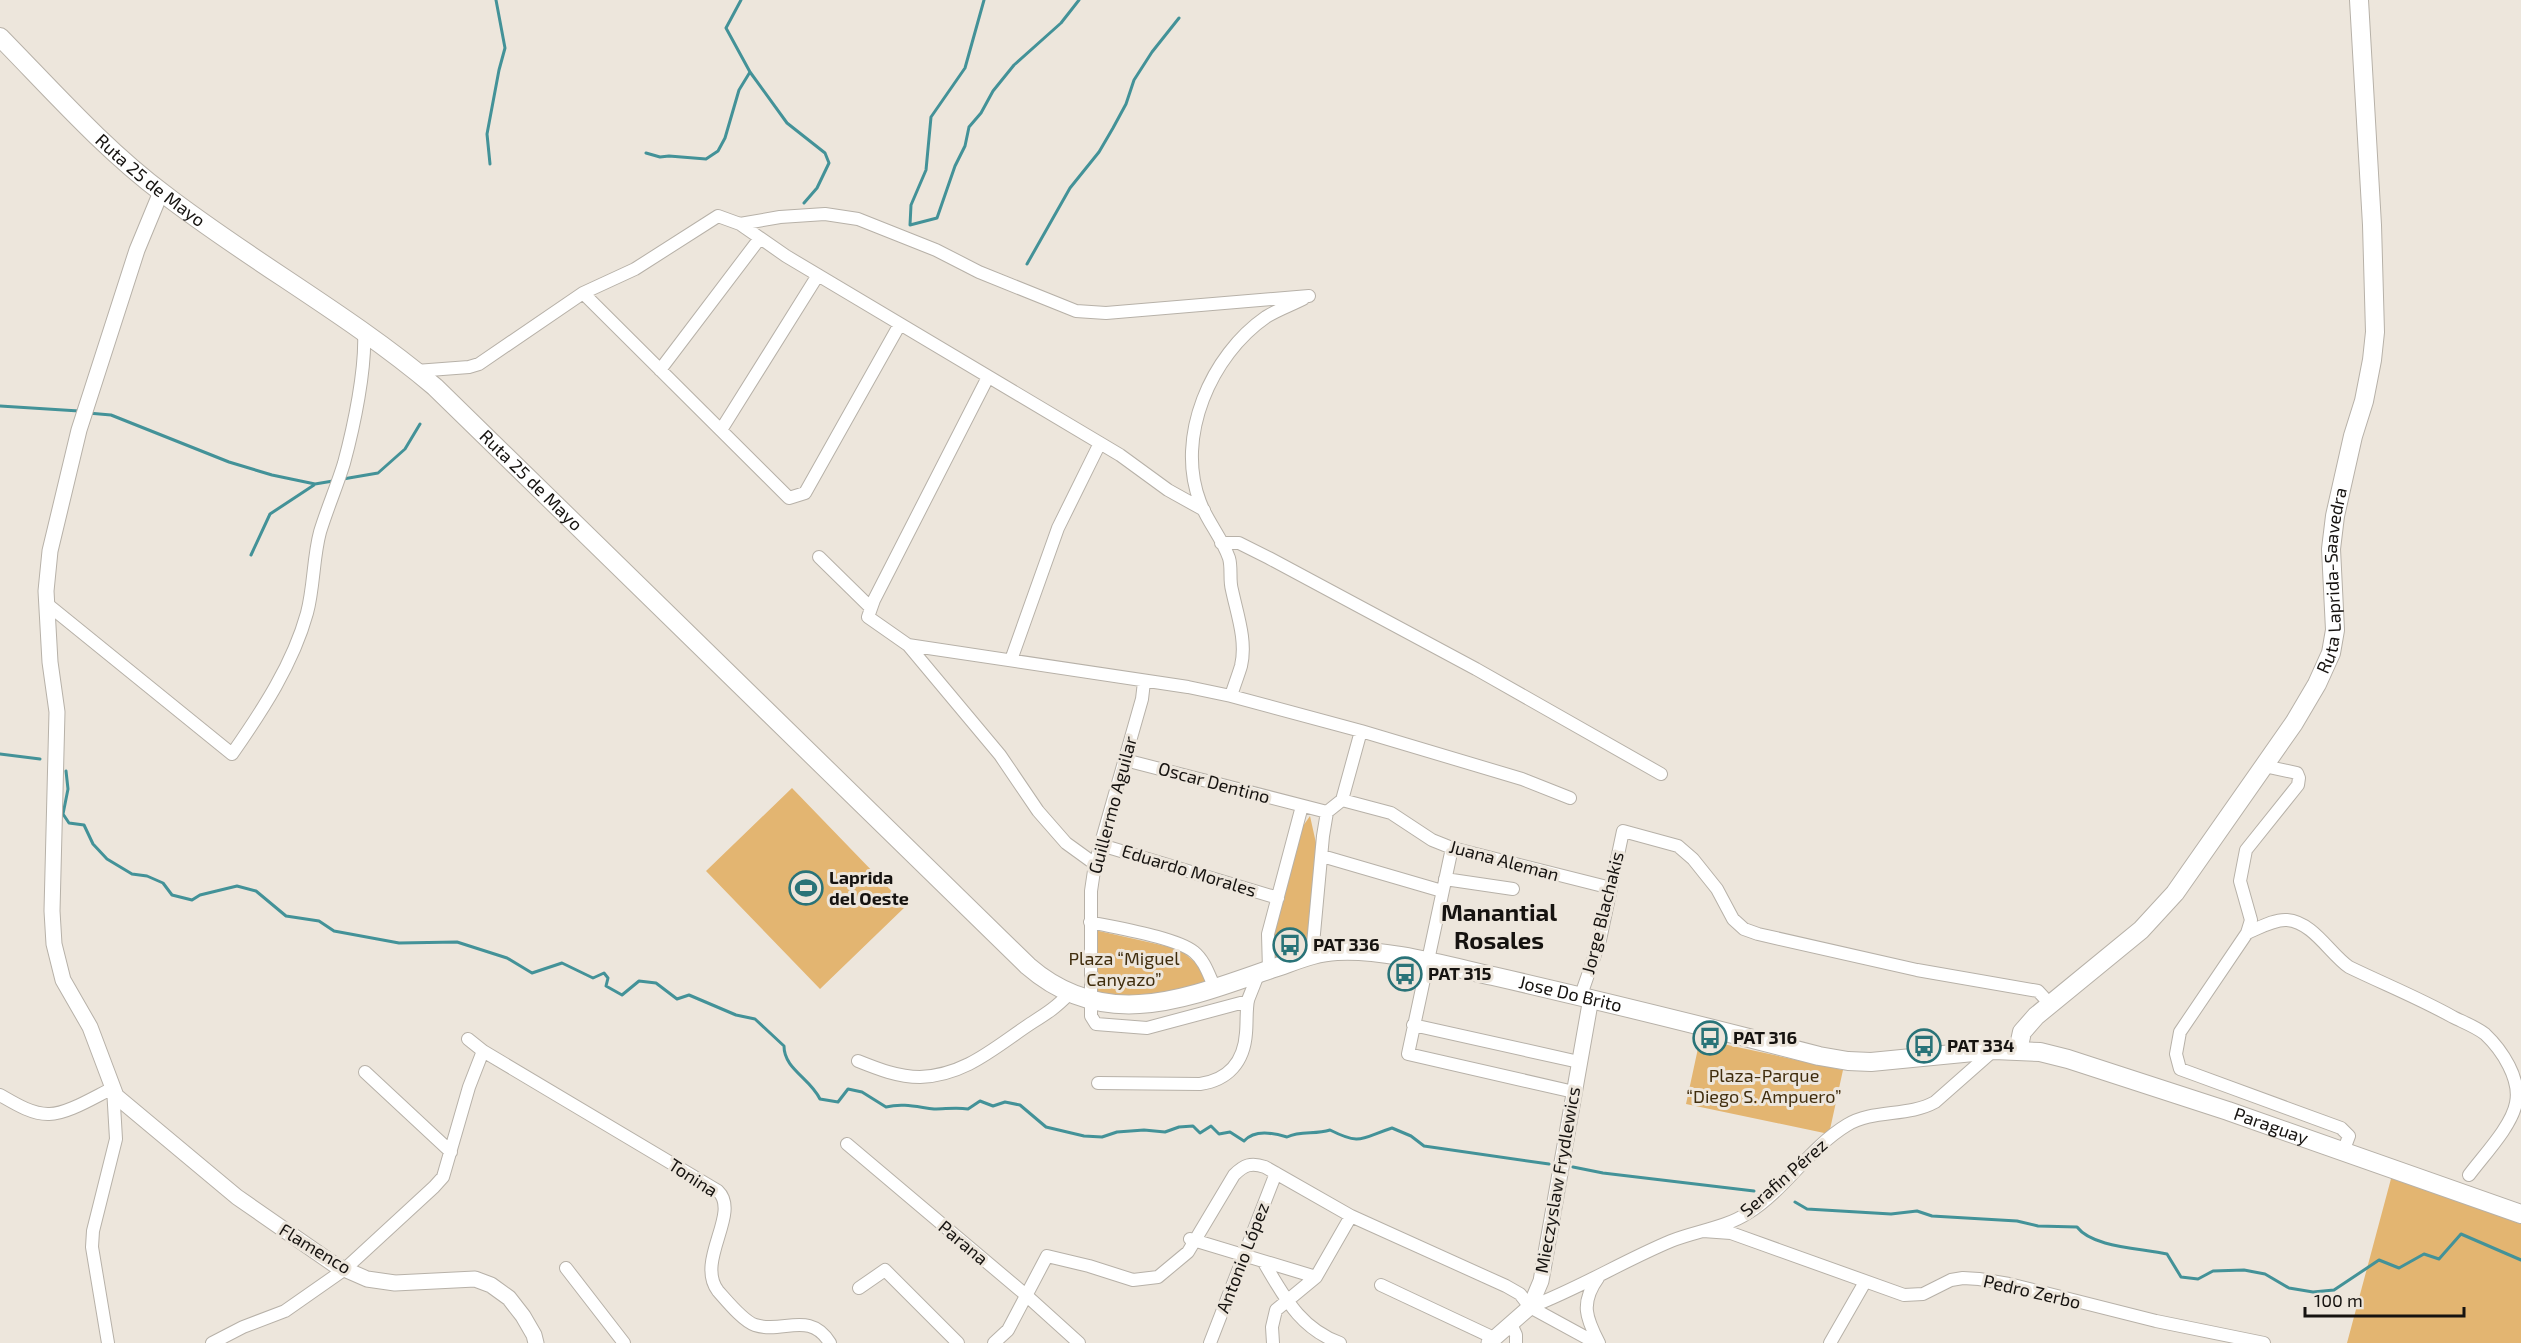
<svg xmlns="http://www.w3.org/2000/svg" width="2521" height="1343" font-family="'Exo 2',sans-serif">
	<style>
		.green { fill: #e3b571 }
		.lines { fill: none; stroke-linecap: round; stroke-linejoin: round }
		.stream { stroke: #439298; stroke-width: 3 }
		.minor-casing { stroke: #b7b1a8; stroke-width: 14 }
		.tertiary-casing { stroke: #b7b1a8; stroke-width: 17 }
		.secondary-casing { stroke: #b7b1a8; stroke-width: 20 }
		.minor { stroke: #fff; stroke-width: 12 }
		.tertiary { stroke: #fff; stroke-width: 15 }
		.secondary { stroke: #fff; stroke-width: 18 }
		.labels { text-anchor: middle; stroke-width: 6; stroke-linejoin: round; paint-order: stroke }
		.street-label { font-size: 18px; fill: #161310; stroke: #ede6dc }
		.poi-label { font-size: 18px; font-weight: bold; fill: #161310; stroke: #ede6dc; text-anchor: start }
		.park-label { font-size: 18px; fill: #402d0d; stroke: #ede6dc }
		.district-label { font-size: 24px; font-weight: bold; fill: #161310; stroke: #ede6dc }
	</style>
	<rect width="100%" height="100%" fill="#ede6dc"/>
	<!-- green -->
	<path class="green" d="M 792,788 L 906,906 L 820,989 L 706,871 Z
		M 1310,816 L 1318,852 L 1309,948 L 1274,963 L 1273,934 L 1303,826 Z
		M 1090,929 L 1179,949 L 1196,963 L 1208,982 L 1158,998 L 1095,996 Z
		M 1700,1039 L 1843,1070 L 1829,1134 L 1686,1104 Z
		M 2392,1175 L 2521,1218 L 2521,1343 L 2347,1343 Z"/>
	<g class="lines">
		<!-- stream -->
		<path class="stream" d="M 984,0 L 965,68 L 931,117 L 926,170 L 911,205 L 910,225 L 937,218 L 955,166 L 965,146 L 969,127 L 981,113 L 993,91 L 1014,65 L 1061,23 L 1079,0
			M 750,72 L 787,123 L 825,153 L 829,163 L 817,188 L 804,203
			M 646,153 L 660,157 L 669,156 L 706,159 L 718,151 L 725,138 L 739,90 L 750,72 L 726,28 L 741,0
			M 490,164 L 487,134 L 499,70 L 505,48 L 496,0
			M 1027,264 L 1070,188 L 1099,152 L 1113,128 L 1126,104 L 1134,80 L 1152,52 L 1179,18
			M 0,406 L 79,411
			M 88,413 L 111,415 L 229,462 L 272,475 L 315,484 L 333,481
			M 343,479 L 378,473 L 405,449 L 420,424
			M 251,555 L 270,514 L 314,485
			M 0,754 L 40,759
			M 66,771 L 68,789 L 63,814 L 69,823 L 84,825 L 93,844 L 107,859 L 132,874 L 147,876 L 163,883 L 172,895 L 192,900 L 200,895 L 237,886 L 256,891 L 286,916 L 319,921 L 334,931 L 399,943 L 457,942 L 507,958 L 532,973 L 562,963 L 593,978 L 604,973 L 608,978 L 606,986 L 622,995 L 639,981 L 656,983 L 677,999 L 689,995 L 736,1015 L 755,1019 L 784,1046 C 784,1069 810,1078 820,1099 L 838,1102 L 848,1089 L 862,1092 L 886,1107 C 903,1103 917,1107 934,1109 C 946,1109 956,1107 968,1109 L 980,1101 L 993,1106 L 1005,1102 L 1020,1105 L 1046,1127 L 1084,1136 L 1102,1137 L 1117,1132 L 1144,1130 L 1165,1132 L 1179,1127 L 1193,1126 L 1200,1133 L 1211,1126 L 1219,1134 L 1230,1132 L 1244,1141 C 1255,1129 1273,1133 1287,1137 C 1301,1130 1315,1135 1330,1130 C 1362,1146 1361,1138 1392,1128 L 1411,1136 L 1424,1146 L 1549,1164
			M 1573,1167 L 1603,1173 L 1754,1191
			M 1795,1202 L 1807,1209 L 1891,1214 L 1917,1211 L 1932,1216 L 2017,1221 L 2038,1226 L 2077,1227 C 2093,1248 2142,1248 2167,1254 L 2181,1277 L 2198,1279 L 2213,1271 L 2244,1270 L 2265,1274 L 2289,1288 L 2313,1292 L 2334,1290 L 2379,1260 L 2399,1268 L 2424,1254 L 2439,1259 L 2461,1234 L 2521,1260"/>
		<defs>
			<path id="minor" d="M 740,224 L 780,217 L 825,214 L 858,219 L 936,250 L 979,272 L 1076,311 L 1106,313 L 1309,296
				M 583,293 L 789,498 L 805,493 L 900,324
				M 660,370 L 760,238
				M 416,371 L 469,367 L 479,364 L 583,293 L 635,269 L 718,216 L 740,224 L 786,256 L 1120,455 L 1168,490 L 1204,510
				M 988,377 L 874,600 L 868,617 L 908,645 L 1000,755 L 1038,811 L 1066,843 L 1095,864
				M 721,430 L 818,275
				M 1221,543 L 1239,543 L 1269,558 L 1476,669 L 1661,774
				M 819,557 L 871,608
				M 47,604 L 232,754 C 262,711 293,664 307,613 C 314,587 313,558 320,532 C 327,509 337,486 344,463 C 354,426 366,369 364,332
				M 908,645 L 1188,687 L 1231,696 L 1361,731 L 1522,779 L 1570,798
				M 1011,660 L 1058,528 L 1100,443
				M 1144,682 L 1142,699 L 1095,864 L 1091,891 L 1091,1016 L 1096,1024 L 1147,1028 L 1248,1001
				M 1231,696 C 1234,686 1238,676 1241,666 C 1247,641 1237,614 1232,590 C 1229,580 1232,568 1229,558 C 1222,538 1207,521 1200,502 C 1175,437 1211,355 1266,317 C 1277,310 1291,305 1303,299
				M 1125,760 L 1327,812 L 1342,800 L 1391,813 L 1432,840 L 1452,848 L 1611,888
				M 2264,766 L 2297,773 L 2299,778 L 2298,785 L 2246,850 L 2240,881 L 2251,920 L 2247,933 L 2180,1032 L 2176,1054 L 2180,1069 L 2341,1128 L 2349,1136 L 2343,1152
				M 1342,800 L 1361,731
				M 1101,845 L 1278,898
				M 1452,848 L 1408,1054 L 1574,1092
				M 1322,856 L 1442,891
				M 1445,879 L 1513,889
				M 1090,922 C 1116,928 1175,937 1194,952 C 1205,961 1209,976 1215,988
				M 2247,933 C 2259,928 2274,919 2287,920 C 2313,922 2330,954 2349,967 C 2384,984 2419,998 2453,1017 C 2463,1022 2476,1027 2485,1034 C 2502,1050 2521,1079 2516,1103 C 2512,1126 2483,1156 2469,1175
				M 1312,955 L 1323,836 L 1327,812
				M 1269,970 L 1268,934 L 1302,806
				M 1581,995 L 1600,940 L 1623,831 L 1678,846 L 1693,859 L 1717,889 L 1733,919 L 1744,929 L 1758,934 L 1917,970 L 2038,991 L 2050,1004
				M 1413,1025 L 1579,1062
				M 468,1039 L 483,1051 L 718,1191 C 741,1213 695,1261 718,1291 C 727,1301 743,1321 755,1325 C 783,1334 810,1310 830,1343
				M 858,1061 C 878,1069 898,1077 920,1077 C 967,1075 996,1046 1033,1022 C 1049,1012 1056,1007 1069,994
				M 365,1072 L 451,1152
				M 1098,1083 L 1200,1084 C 1228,1080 1244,1062 1246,1033 C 1247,1023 1246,1011 1248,1000 C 1251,992 1255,983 1258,974
				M 0,1095 C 14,1103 31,1114 48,1114 C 66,1115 96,1096 113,1088 L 116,1139 L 93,1231 L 92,1247 L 108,1343
				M 847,1144 L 1027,1296 L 1079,1343
				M 1703,1231 L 1731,1233 L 1904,1295 L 1923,1294 L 1951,1280 L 1963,1278 L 1979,1279 L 2009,1284 L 2156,1321 L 2264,1343
				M 1190,1239 L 1316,1277
				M 1263,1261 C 1284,1296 1299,1328 1340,1343
				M 566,1268 L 624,1343
				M 1598,1278 C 1580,1303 1586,1318 1599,1343
				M 1381,1285 L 1494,1338
				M 859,1288 L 885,1270 L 958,1343
				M 1530,1307 C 1578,1289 1623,1261 1671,1241 C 1696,1231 1725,1228 1748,1213 C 1785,1190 1809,1148 1847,1125 C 1873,1109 1908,1117 1935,1102 L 1994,1050
				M 1511,1324 L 1516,1335 L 1516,1343
				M 212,1343 L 243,1327 L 285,1311 L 345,1269 L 434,1187 L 443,1177 L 469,1087 L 483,1051
				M 994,1343 L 1008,1330 L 1047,1256 L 1089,1266 L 1133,1280 L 1158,1277 L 1188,1252 L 1234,1175 C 1244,1165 1251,1162 1265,1167 L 1351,1216 L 1506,1286 L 1520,1294 L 1530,1307 L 1596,1343
				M 1210,1343 L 1276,1173
				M 1273,1343 L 1272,1327 L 1276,1310 L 1316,1277 L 1351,1216
				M 1830,1343 L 1865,1282"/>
			<path id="tertiary" d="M 161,192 L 137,250 L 79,430 L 50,551 L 46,591 L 50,662 L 57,712 L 52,911 L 54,944 L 63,980 L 90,1027 L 116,1096 L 237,1197 L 335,1265 L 367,1279 L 395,1283 L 475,1279 L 491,1285 L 509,1298 L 523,1316 L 534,1335 L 536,1343
				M 1489,1343 L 1530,1307 L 1541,1281 L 1591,998"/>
			<g id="secondary">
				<path id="s1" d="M 0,37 C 53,91 104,149 164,194 C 252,262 350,315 435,387 L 1028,966 C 1105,1033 1187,998 1271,969 C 1293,962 1314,952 1337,951 C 1382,948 1448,966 1493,976 C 1602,1001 1711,1028 1819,1056 L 1848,1061 L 1871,1062 L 1994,1050 L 2040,1052 L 2068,1059 L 2228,1111 L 2521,1214"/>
				<path id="s2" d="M 2018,1050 L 2022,1032 L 2036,1016 L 2141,930 L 2175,893 L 2294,723 L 2317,684 L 2331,653 L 2335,630 L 2331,549 L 2335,516 L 2353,436 L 2364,401 L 2372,360 L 2375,332 L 2372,225 L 2359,0"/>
			</g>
		</defs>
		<!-- minor casing -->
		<use href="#minor" class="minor-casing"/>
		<!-- tertiary casing -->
		<use href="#tertiary" class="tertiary-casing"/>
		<!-- secondary casing -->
		<use href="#secondary" class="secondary-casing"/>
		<!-- minor -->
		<use href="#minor" class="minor"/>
		<!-- tertiary -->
		<use href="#tertiary" class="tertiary"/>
		<!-- secondary -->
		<use href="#secondary" class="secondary"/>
	</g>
	<!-- icons -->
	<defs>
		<symbol id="stadium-ring" viewBox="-11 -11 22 22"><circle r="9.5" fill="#ede6dc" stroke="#297378" stroke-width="1.5"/><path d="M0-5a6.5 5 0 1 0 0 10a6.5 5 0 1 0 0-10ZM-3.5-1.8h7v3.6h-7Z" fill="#297378"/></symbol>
		<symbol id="bus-ring" viewBox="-11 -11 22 22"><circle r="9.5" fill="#ede6dc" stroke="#297378" stroke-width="1.5"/><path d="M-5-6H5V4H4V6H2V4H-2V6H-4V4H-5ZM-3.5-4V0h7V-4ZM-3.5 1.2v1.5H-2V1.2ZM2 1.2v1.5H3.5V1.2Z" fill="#297378"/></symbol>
	</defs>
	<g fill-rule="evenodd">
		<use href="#stadium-ring" x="787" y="869" width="38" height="38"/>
		<use href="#bus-ring" x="1271" y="926" width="38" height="38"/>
		<use href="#bus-ring" x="1386" y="955" width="38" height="38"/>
		<use href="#bus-ring" x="1691" y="1019" width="38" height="38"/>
		<use href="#bus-ring" x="1905" y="1027" width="38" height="38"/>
	</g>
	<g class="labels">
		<!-- street labels -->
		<g class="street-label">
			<text dy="6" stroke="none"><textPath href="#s1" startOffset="208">Ruta 25 de Mayo</textPath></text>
			<text dy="6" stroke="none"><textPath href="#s1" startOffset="694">Ruta 25 de Mayo</textPath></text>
			<text dy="6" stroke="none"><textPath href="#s2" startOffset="585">Ruta Laprida-Saavedra</textPath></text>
			<text transform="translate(1214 783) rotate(15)" y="6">Oscar Dentino</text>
			<text transform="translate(1113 805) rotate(-75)" y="6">Guillermo Aguilar</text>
			<text transform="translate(1504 861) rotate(15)" y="6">Juana Aleman</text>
			<text transform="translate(1189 871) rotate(17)" y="6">Eduardo Morales</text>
			<text transform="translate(1603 913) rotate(-76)" y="6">Jorge Blachakis</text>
			<text dy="6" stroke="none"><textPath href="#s1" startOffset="1953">Jose Do Brito</textPath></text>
			<text dy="6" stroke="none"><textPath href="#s1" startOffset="2674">Paraguay</textPath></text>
			<text transform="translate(693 1178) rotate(33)" y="6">Tonina</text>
			<text transform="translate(1784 1178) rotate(-41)" y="6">Serafin Pérez</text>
			<text transform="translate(1558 1180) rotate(-80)" y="6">Mieczyslaw Frydlewics</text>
			<text transform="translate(963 1243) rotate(40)" y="6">Parana</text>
			<text transform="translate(315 1249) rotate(31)" y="6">Flamenco</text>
			<text transform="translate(1243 1258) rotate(-69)" y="6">Antonio López</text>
			<text transform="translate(2032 1292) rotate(13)" y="6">Pedro Zerbo</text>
		</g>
		<!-- poi labels -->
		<g class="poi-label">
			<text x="829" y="884">Laprida<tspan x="829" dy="21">del Oeste</tspan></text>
			<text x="1313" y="951">PAT 336</text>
			<text x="1428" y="980">PAT 315</text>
			<text x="1733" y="1044">PAT 316</text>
			<text x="1947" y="1052">PAT 334</text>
		</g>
		<!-- park labels -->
		<g class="park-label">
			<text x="1124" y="965">Plaza “Miguel<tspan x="1124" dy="21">Canyazo”</tspan></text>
			<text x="1764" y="1082">Plaza-Parque<tspan x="1764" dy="21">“Diego S. Ampuero”</tspan></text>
		</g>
		<!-- district labels -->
		<g class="district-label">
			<text x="1499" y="921">Manantial<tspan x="1499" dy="28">Rosales</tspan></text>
		</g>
	</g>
	<!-- scale -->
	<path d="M2305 1307v9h159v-9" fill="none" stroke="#161310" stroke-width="3"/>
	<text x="2314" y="1307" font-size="18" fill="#161310" stroke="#ede6dc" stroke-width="4.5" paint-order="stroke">100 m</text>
</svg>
